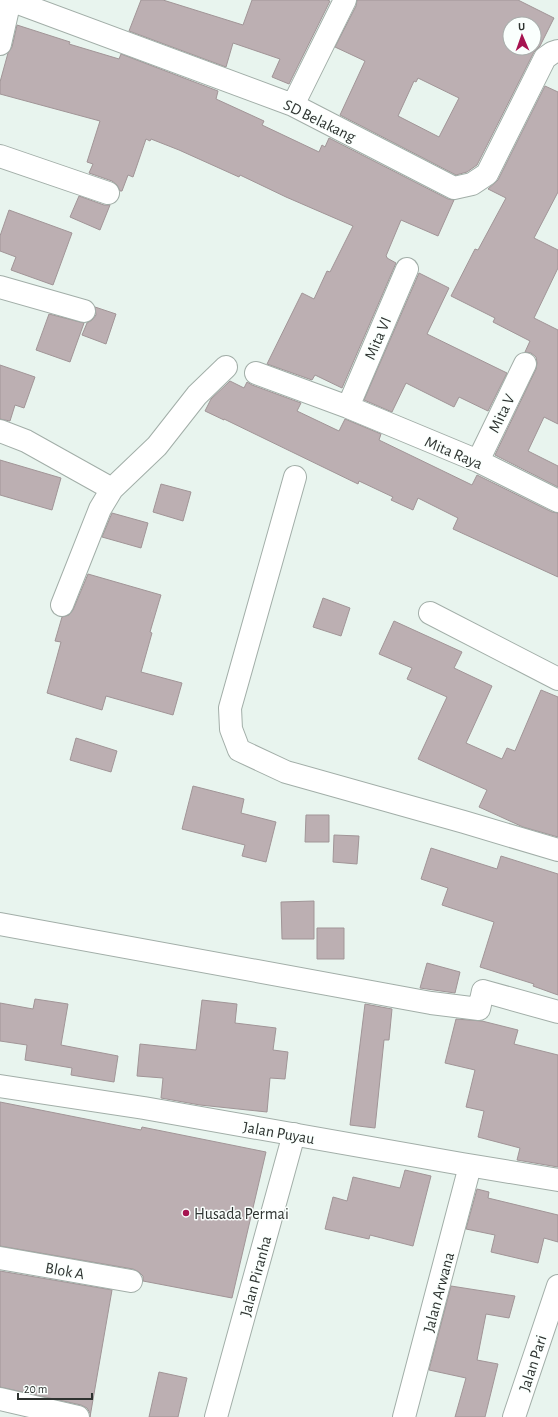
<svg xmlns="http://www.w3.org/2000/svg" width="558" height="1417" font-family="'Alegreya Sans',sans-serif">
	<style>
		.building { fill: #bcafb2; stroke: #a19597; fill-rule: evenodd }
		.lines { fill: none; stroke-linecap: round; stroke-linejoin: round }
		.street-casing { stroke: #a2aea8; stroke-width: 24 }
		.secondary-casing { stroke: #a2aea8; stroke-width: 24 }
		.street { stroke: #fff; stroke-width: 22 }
		.secondary { stroke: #fff; stroke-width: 22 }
		.poi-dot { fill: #a61450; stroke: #fafffd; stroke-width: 1.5 }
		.labels { text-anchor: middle; stroke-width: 3; stroke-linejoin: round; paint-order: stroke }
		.street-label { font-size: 16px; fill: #2e3330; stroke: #fafffd }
		.poi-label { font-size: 16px; fill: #2e3330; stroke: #fafffd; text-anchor: start }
	</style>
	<rect width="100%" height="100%" fill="#e8f4ee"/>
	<!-- building -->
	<path class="building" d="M 141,0 L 163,0 L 243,25 L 252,0 L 327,0 L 330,1 L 289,84 L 272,77 L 280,59 L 233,43 L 226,67 L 129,31 Z
		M 357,0 L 518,0 L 554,18 L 540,46 L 534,52 L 477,165 L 467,172 L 456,175 L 340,115 L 365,61 L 335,47 L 356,6 ZM 510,24 L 534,24 L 534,48 L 510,48 ZM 418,78 L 459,98 L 439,137 L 398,116 L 414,81 L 416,82 Z
		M 17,25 L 70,42 L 69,44 L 119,59 L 121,54 L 218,91 L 216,99 L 264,121 L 262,125 L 319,152 L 322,145 L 325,147 L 329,138 L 448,199 L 454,200 L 438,236 L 401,220 L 386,256 L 387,257 L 387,258 L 396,263 L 342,388 L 315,375 L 312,380 L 267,364 L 302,293 L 314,299 L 327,271 L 330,272 L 353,226 L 286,197 L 240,175 L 239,177 L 179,150 L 151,139 L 150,141 L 146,139 L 133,177 L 128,175 L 122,191 L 120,191 L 117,185 L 112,181 L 89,173 L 93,164 L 87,162 L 100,121 L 0,94 L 0,82 L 8,53 L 12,47 Z
		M 545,86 L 558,92 L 558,192 L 534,238 L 558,250 L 558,268 L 534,318 L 558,330 L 558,424 L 544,417 L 528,451 L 558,466 L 558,487 L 495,455 L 536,369 L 537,363 L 536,357 L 531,353 L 525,352 L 530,341 L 493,322 L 495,318 L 451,296 L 475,249 L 478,250 L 506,198 L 488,189 L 498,180 Z
		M 79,196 L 104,205 L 110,205 L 100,230 L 70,217 Z
		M 9,210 L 72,233 L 53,285 L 11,270 L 16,257 L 0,251 L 0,236 Z
		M 419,273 L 449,288 L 427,334 L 507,373 L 488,411 L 459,397 L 454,407 L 406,383 L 392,412 L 364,400 Z
		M 95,307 L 116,314 L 106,344 L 82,335 L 87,323 L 92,320 L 96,315 Z
		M 49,314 L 84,323 L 70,362 L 36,350 Z
		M 0,365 L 35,377 L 24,408 L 15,405 L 10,421 L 0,419 Z
		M 230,381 L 244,388 L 247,382 L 252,385 L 301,403 L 297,411 L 339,431 L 345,419 L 381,434 L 379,440 L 472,485 L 477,475 L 552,512 L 558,513 L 558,577 L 453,529 L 458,518 L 418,498 L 413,510 L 391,500 L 393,497 L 359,481 L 358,484 L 224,419 L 224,420 L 205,411 L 211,399 Z
		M 0,460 L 61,478 L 52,510 L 0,495 Z
		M 161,484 L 191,492 L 183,521 L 153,512 Z
		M 112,513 L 148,523 L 141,548 L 102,537 Z
		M 88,574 L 161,595 L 150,632 L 152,633 L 141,672 L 182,683 L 173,715 L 106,696 L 102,710 L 47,693 L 61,642 L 55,641 L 62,617 L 69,615 L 73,610 Z
		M 323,598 L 350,608 L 341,636 L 313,627 Z
		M 394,621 L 462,652 L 454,668 L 492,686 L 466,743 L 502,759 L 507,748 L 515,751 L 541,690 L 558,697 L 558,837 L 523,827 L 479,807 L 487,790 L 418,759 L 447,697 L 407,679 L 412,668 L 379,654 Z
		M 76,738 L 117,751 L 111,772 L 70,760 Z
		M 193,786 L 244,799 L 241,813 L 276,822 L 266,862 L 242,856 L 245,845 L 182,829 Z
		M 306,815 L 329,815 L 329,842 L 305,842 Z
		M 334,835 L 359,836 L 357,864 L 333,862 Z
		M 431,848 L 497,869 L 501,856 L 558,874 L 558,995 L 533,986 L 534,984 L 480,967 L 494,922 L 442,905 L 448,888 L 421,879 Z
		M 314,901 L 314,939 L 282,939 L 281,902 Z
		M 317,928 L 344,928 L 344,959 L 317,959 Z
		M 427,963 L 460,972 L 455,993 L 420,988 Z
		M 35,999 L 68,1004 L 61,1045 L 118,1056 L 114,1082 L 71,1075 L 72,1068 L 25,1060 L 27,1045 L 0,1041 L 0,1003 L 33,1009 Z
		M 202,1000 L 237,1004 L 235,1023 L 276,1028 L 273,1050 L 288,1052 L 285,1079 L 270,1078 L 267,1112 L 200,1105 L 161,1098 L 163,1078 L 137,1076 L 140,1044 L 196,1050 Z
		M 365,1004 L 392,1009 L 389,1040 L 384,1040 L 375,1128 L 350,1125 Z
		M 456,1019 L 482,1021 L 518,1030 L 514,1044 L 558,1055 L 558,1167 L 517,1160 L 520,1148 L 478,1137 L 484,1111 L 466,1107 L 475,1070 L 445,1063 Z
		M 0,1102 L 141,1130 L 142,1127 L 266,1152 L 232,1298 L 143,1281 L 143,1276 L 139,1272 L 133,1269 L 0,1246 Z
		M 405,1170 L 431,1176 L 413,1246 L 370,1235 L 369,1239 L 325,1229 L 333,1197 L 347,1201 L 353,1177 L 400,1188 Z
		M 477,1189 L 489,1192 L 488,1198 L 558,1215 L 558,1242 L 544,1238 L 538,1263 L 491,1252 L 495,1235 L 466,1229 Z
		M 0,1271 L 112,1290 L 90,1417 L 90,1413 L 87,1408 L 81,1405 L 0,1387 Z
		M 451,1286 L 515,1296 L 509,1318 L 486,1314 L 477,1360 L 498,1364 L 485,1417 L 455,1417 L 466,1378 L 429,1370 Z
		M 159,1372 L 187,1378 L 178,1417 L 149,1417 Z"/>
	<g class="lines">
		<defs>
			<path id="street" d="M 10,0 L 293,105 L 454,188 L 472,184 L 487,174 L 545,58 L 552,53 L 558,51
				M 293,105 L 345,0
				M 0,156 L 108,193
				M 0,287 L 84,311
				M 256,373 L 348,407 L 478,461 L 558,501
				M 348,407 L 407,269
				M 0,431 L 26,441 L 112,489 L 100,509 L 62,605
				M 478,461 L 525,364
				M 295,477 L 230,708 L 231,729 L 239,750 L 286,772 L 464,822 L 558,850
				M 112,489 L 157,446 L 197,395 L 226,367
				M 430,613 L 558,679
				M 0,924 L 431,1003 L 479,1009 L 483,991 L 558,1012
				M 0,1258 L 131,1281
				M 0,1399 L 78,1417
				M 216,1417 L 294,1134
				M 404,1417 L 470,1166
				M 514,1417 L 558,1286"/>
			<path id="secondary" d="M 0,44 L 10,0
				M 0,1086 L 144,1108 L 462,1164 L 558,1180"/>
		</defs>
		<!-- street casing -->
		<use href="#street" class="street-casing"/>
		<!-- secondary casing -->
		<use href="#secondary" class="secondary-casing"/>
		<!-- street -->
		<use href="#street" class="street"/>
		<!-- secondary -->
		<use href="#secondary" class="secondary"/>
	</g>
	<!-- markers -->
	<circle class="poi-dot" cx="186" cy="1213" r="4"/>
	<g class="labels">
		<!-- street labels -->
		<g class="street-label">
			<text transform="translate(320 120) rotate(26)" y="6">SD Belakang</text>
			<text transform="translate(377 338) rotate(-67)" y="6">Mita VI</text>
			<text transform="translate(501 413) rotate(-64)" y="6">Mita V</text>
			<text transform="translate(454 452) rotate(23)" y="6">Mita Raya</text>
			<text transform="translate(279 1132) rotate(10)" y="6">Jalan Puyau</text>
			<text transform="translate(65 1270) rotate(10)" y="6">Blok A</text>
			<text transform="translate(255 1276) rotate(-75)" y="6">Jalan Piranha</text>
			<text transform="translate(438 1292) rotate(-75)" y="6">Jalan Arwana</text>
			<text transform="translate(532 1363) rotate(-72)" y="6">Jalan Pari</text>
		</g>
		<!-- poi labels -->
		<g class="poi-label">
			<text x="194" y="1219">Husada Permai</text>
		</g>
	</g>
	<!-- north arrow -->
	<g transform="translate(522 36) rotate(358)"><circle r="19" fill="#fafffd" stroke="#a8adab"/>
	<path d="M0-3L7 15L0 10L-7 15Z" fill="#a61450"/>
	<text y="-6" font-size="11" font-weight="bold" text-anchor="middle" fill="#2e3330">U</text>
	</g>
	<!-- scale -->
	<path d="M18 1393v6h74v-6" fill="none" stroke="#2e3330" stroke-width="2"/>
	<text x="24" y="1393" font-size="12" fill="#2e3330" stroke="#fafffd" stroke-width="3" paint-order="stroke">20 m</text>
</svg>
